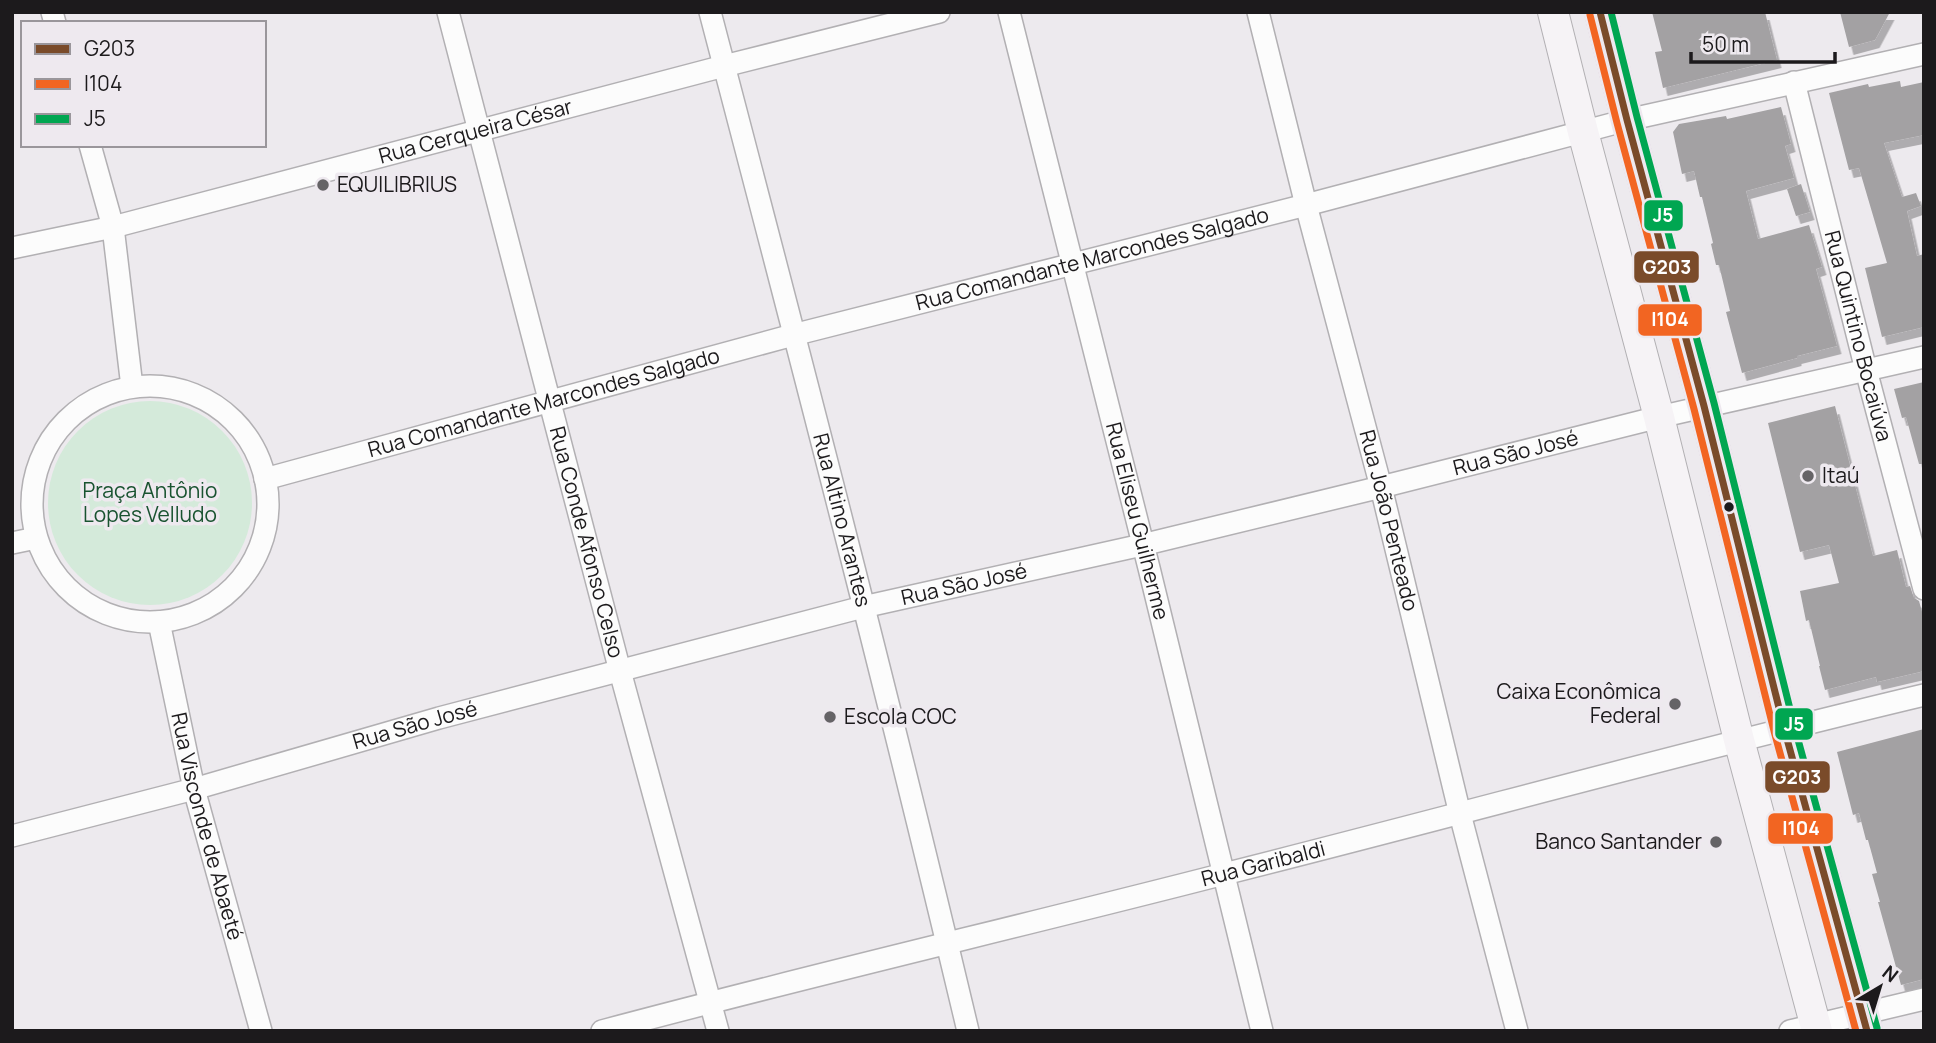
<svg xmlns="http://www.w3.org/2000/svg" width="1936" height="1043" font-family="Manrope,sans-serif">
	<style>
		.green { fill: #d4eada }
		.building { fill: #a3a1a3; filter: url(#shadow) }
		.lines { fill: none; stroke-linecap: round; stroke-linejoin: round }
		.street-casing { stroke: #b2b0b3; stroke-width: 24 }
		.secondary-casing { stroke: #b2b0b3; stroke-width: 32 }
		.street { stroke: #fcfcfc; stroke-width: 21 }
		.secondary { stroke: #f6f3f6; stroke-width: 30 }
		.bus-1-casing { stroke: #eee9ef; stroke-width: 12 }
		.bus-2-casing { stroke: #eee9ef; stroke-width: 12 }
		.bus-3-casing { stroke: #eee9ef; stroke-width: 12 }
		.bus-1 { stroke: #7a4b2a; stroke-width: 7 }
		.bus-2 { stroke: #f26522; stroke-width: 7 }
		.bus-3 { stroke: #00a651; stroke-width: 7 }
		.poi-dot { fill: #656366; stroke: #eee9ef; stroke-width: 2.5 }
		.bus-dot { fill: #1c1a1c; stroke: #eee9ef; stroke-width: 2.5 }
		.labels { text-anchor: middle; stroke-width: 7; stroke-linejoin: round; paint-order: stroke }
		.street-label { font-size: 21px; fill: #1c1a1c; stroke: #eee9ef }
		.poi-label { font-size: 21px; fill: #1c1a1c; stroke: #eee9ef; text-anchor: start }
		.park-label { font-size: 21px; fill: #195330; stroke: #eee9ef }
		.line-badge { stroke: #eee9ef; stroke-width: 2.5 }
		.badge-label { font-size: 19px; text-anchor: middle; font-weight: bold; fill: #fff }
	</style>
	<defs>
		<filter id="shadow"><feDropShadow dx="4.5" dy="8" stdDeviation="0" flood-color="#0004"/></filter>
	</defs>
	<rect width="100%" height="100%" fill="#edeaee"/>
	<!-- green -->
	<path class="green" d="M48 503a102 102 0 1 1 204 0a102 102 0 1 1-204 0Z"/>
	<!-- building -->
	<path class="building" d="M 1652,12 L 1765,12 L 1777,60 L 1663,88 L 1655,52 L 1662,51 Z
		M 1840,12 L 1890,12 L 1875,40 L 1849,47 Z
		M 1900,81 L 1901,87 L 1924,82 L 1924,135 L 1884,143 L 1902,197 L 1916,193 L 1921,206 L 1907,211 L 1917,256 L 1924,254 L 1924,327 L 1882,337 L 1865,268 L 1887,263 L 1859,168 L 1849,170 L 1829,93 L 1868,84 L 1869,87 Z
		M 1781,107 L 1791,144 L 1785,146 L 1794,178 L 1746,191 L 1758,239 L 1809,225 L 1822,267 L 1816,269 L 1837,346 L 1797,356 L 1797,358 L 1742,373 L 1726,312 L 1730,311 L 1719,265 L 1716,265 L 1711,244 L 1713,243 L 1702,197 L 1700,197 L 1694,171 L 1682,174 L 1673,132 L 1679,124 L 1726,116 L 1727,119 Z
		M 1801,184 L 1810,212 L 1796,216 L 1787,189 Z
		M 1924,382 L 1924,464 L 1919,464 L 1906,417 L 1902,418 L 1894,389 Z
		M 1835,406 L 1873,556 L 1897,550 L 1906,587 L 1910,586 L 1914,598 L 1919,601 L 1924,619 L 1924,671 L 1877,682 L 1876,677 L 1825,690 L 1819,666 L 1820,666 L 1809,620 L 1806,621 L 1800,591 L 1839,583 L 1829,545 L 1800,552 L 1768,423 Z
		M 1924,729 L 1924,979 L 1901,985 L 1878,902 L 1880,902 L 1872,874 L 1877,873 L 1868,840 L 1866,840 L 1859,813 L 1853,815 L 1837,752 Z"/>
	<g class="lines">
		<defs>
			<g id="street">
				<path d="M 52,12 L 55,23"/>
				<path id="s1" d="M 448,12 L 620,671 L 718,1031"/>
				<path id="s2" d="M 710,12 C 799,351 887,690 968,1031"/>
				<path id="s3" d="M 1009,12 L 1149,568 L 1262,1031"/>
				<path id="s4" d="M 1258,12 L 1306,205 L 1381,487 L 1460,814 L 1517,1031"/>
				<path id="s5" d="M 1794,82 L 1866,370 L 1924,589"/>
				<path d="M 90,145 L 113,227 L 132,387"/>
				<path id="s6" d="M 12,248 L 113,227 L 724,66 L 939,12"/>
				<circle cx="150" cy="504" r="118"/>
				<path id="s7" d="M 265,479 L 793,335 L 1306,205 L 1627,120 L 1924,54"/>
				<path d="M 12,543 L 36,538"/>
				<path id="s8" d="M 159,622 L 194,789 L 261,1031"/>
				<path id="s9" d="M 12,836 L 194,789 L 439,718 L 863,607 L 1142,545 L 1381,487 L 1659,417 L 1924,357"/>
				<path id="s10" d="M 602,1031 C 807,976 1014,928 1220,875 C 1455,816 1688,751 1924,695"/>
				<path d="M 1790,1031 L 1924,999"/>
			</g>
			<path id="secondary" d="M 1553,12 L 1583,132 L 1659,417 L 1739,740 L 1817,1031
				M 1600,12 L 1627,120 L 1704,406 L 1784,728 L 1867,1031"/>
		</defs>
		<!-- street casing -->
		<use href="#street" class="street-casing"/>
		<!-- secondary casing -->
		<use href="#secondary" class="secondary-casing"/>
		<!-- street -->
		<use href="#street" class="street"/>
		<!-- secondary -->
		<use href="#secondary" class="secondary"/>
		<defs>
			<path id="bus-1" d="M 1600,12 L 1627,120 L 1704,406 L 1784,728 L 1867,1031"/>
			<path id="bus-2" d="M 1590,15 L 1617,123 L 1694,409 L 1774,731 L 1856,1031"/>
			<path id="bus-3" d="M 1611,12 L 1637,117 L 1714,403 L 1794,725 L 1877,1028"/>
		</defs>
		<!-- bus-1 casing -->
		<use href="#bus-1" class="bus-1-casing"/>
		<!-- bus-2 casing -->
		<use href="#bus-2" class="bus-2-casing"/>
		<!-- bus-3 casing -->
		<use href="#bus-3" class="bus-3-casing"/>
		<!-- bus-1 -->
		<use href="#bus-1" class="bus-1"/>
		<!-- bus-2 -->
		<use href="#bus-2" class="bus-2"/>
		<!-- bus-3 -->
		<use href="#bus-3" class="bus-3"/>
	</g>
	<!-- markers -->
	<g class="poi-dot">
		<circle cx="323" cy="185" r="7"/>
		<circle cx="1808" cy="476" r="7"/>
		<circle cx="1675" cy="704" r="7"/>
		<circle cx="830" cy="717" r="7"/>
		<circle cx="1716" cy="842" r="7"/>
	</g>
	<circle class="bus-dot" cx="1729" cy="507" r="6"/>
	<g class="labels">
		<!-- street labels -->
		<g class="street-label">
			<text dy="7" stroke="none"><textPath href="#s6" startOffset="478">Rua Cerqueira César</textPath></text>
			<text dy="7" stroke="none"><textPath href="#s7" startOffset="856">Rua Comandante Marcondes Salgado</textPath></text>
			<text dy="7" stroke="none"><textPath href="#s5" startOffset="262">Rua Quintino Bocaiúva</textPath></text>
			<text dy="7" stroke="none"><textPath href="#s7" startOffset="289">Rua Comandante Marcondes Salgado</textPath></text>
			<text dy="7" stroke="none"><textPath href="#s9" startOffset="1552">Rua São José</textPath></text>
			<text dy="7" stroke="none"><textPath href="#s2" startOffset="525">Rua Altino Arantes</textPath></text>
			<text dy="7" stroke="none"><textPath href="#s3" startOffset="525">Rua Eliseu Guilherme</textPath></text>
			<text dy="7" stroke="none"><textPath href="#s4" startOffset="525">Rua João Penteado</textPath></text>
			<text dy="7" stroke="none"><textPath href="#s1" startOffset="548">Rua Conde Afonso Celso</textPath></text>
			<text dy="7" stroke="none"><textPath href="#s9" startOffset="985">Rua São José</textPath></text>
			<text dy="7" stroke="none"><textPath href="#s9" startOffset="418">Rua São José</textPath></text>
			<text dy="7" stroke="none"><textPath href="#s8" startOffset="210">Rua Visconde de Abaeté</textPath></text>
			<text dy="7" stroke="none"><textPath href="#s10" startOffset="682">Rua Garibaldi</textPath></text>
		</g>
		<!-- poi labels -->
		<g class="poi-label">
			<text x="337" y="192">EQUILIBRIUS</text>
			<text x="1822" y="483">Itaú</text>
			<text x="1661" y="699" text-anchor="end">Caixa Econômica<tspan x="1661" dy="24">Federal</tspan></text>
			<text x="844" y="724">Escola COC</text>
			<text x="1702" y="849" text-anchor="end">Banco Santander</text>
		</g>
		<!-- park labels -->
		<g class="park-label">
			<text x="150" y="498">Praça Antônio<tspan x="150" dy="24">Lopes Velludo</tspan></text>
		</g>
	</g>
	<g class="line-badge">
		<rect x="1643" y="199" width="41" height="33" rx="7" fill="#00a651"/>
		<rect x="1633" y="250" width="67" height="34" rx="7" fill="#7a4b2a"/>
		<rect x="1637" y="303" width="66" height="34" rx="7" fill="#f26522"/>
		<rect x="1774" y="707" width="40" height="34" rx="7" fill="#00a651"/>
		<rect x="1764" y="760" width="67" height="34" rx="7" fill="#7a4b2a"/>
		<rect x="1767" y="812" width="67" height="33" rx="7" fill="#f26522"/>
	</g>
	<g class="badge-label">
		<text x="1663" y="222">J5</text>
		<text x="1667" y="274">G203</text>
		<text x="1670" y="326">I104</text>
		<text x="1794" y="731">J5</text>
		<text x="1797" y="784">G203</text>
		<text x="1801" y="835">I104</text>
	</g>
	<!-- border -->
	<rect width="1936" height="1043" fill="none" stroke="#1c1a1c" stroke-width="28"/>
	<!-- legend -->
	<rect x="21" y="21" width="245" height="126" fill="#eee9ef" stroke="#9a969b" stroke-width="2"/>
	<rect x="35" y="44" width="35" height="10" fill="#7a4b2a" stroke="#9a969b" stroke-width="2"/>
	<text x="84" y="56" font-size="21" fill="#1c1a1c">G203</text>
	<rect x="35" y="79" width="35" height="10" fill="#f26522" stroke="#9a969b" stroke-width="2"/>
	<text x="84" y="91" font-size="21" fill="#1c1a1c">I104</text>
	<rect x="35" y="114" width="35" height="10" fill="#00a651" stroke="#9a969b" stroke-width="2"/>
	<text x="84" y="126" font-size="21" fill="#1c1a1c">J5</text>
	<!-- north arrow -->
	<g transform="translate(1880 987) rotate(38)" stroke="#eee9ef" stroke-width="5" paint-order="stroke">
	<path d="M0-5L12 26L0 18L-12 26Z" fill="#1c1a1c"/>
	<text y="-10" font-size="19" font-weight="bold" text-anchor="middle" fill="#1c1a1c">N</text>
	</g>
	<!-- scale -->
	<path d="M1691 52v10h144v-10" fill="none" stroke="#1c1a1c" stroke-width="3.5"/>
	<text x="1702" y="52" font-size="21" fill="#1c1a1c" stroke="#eee9ef" stroke-width="5" paint-order="stroke">50 m</text>
</svg>
